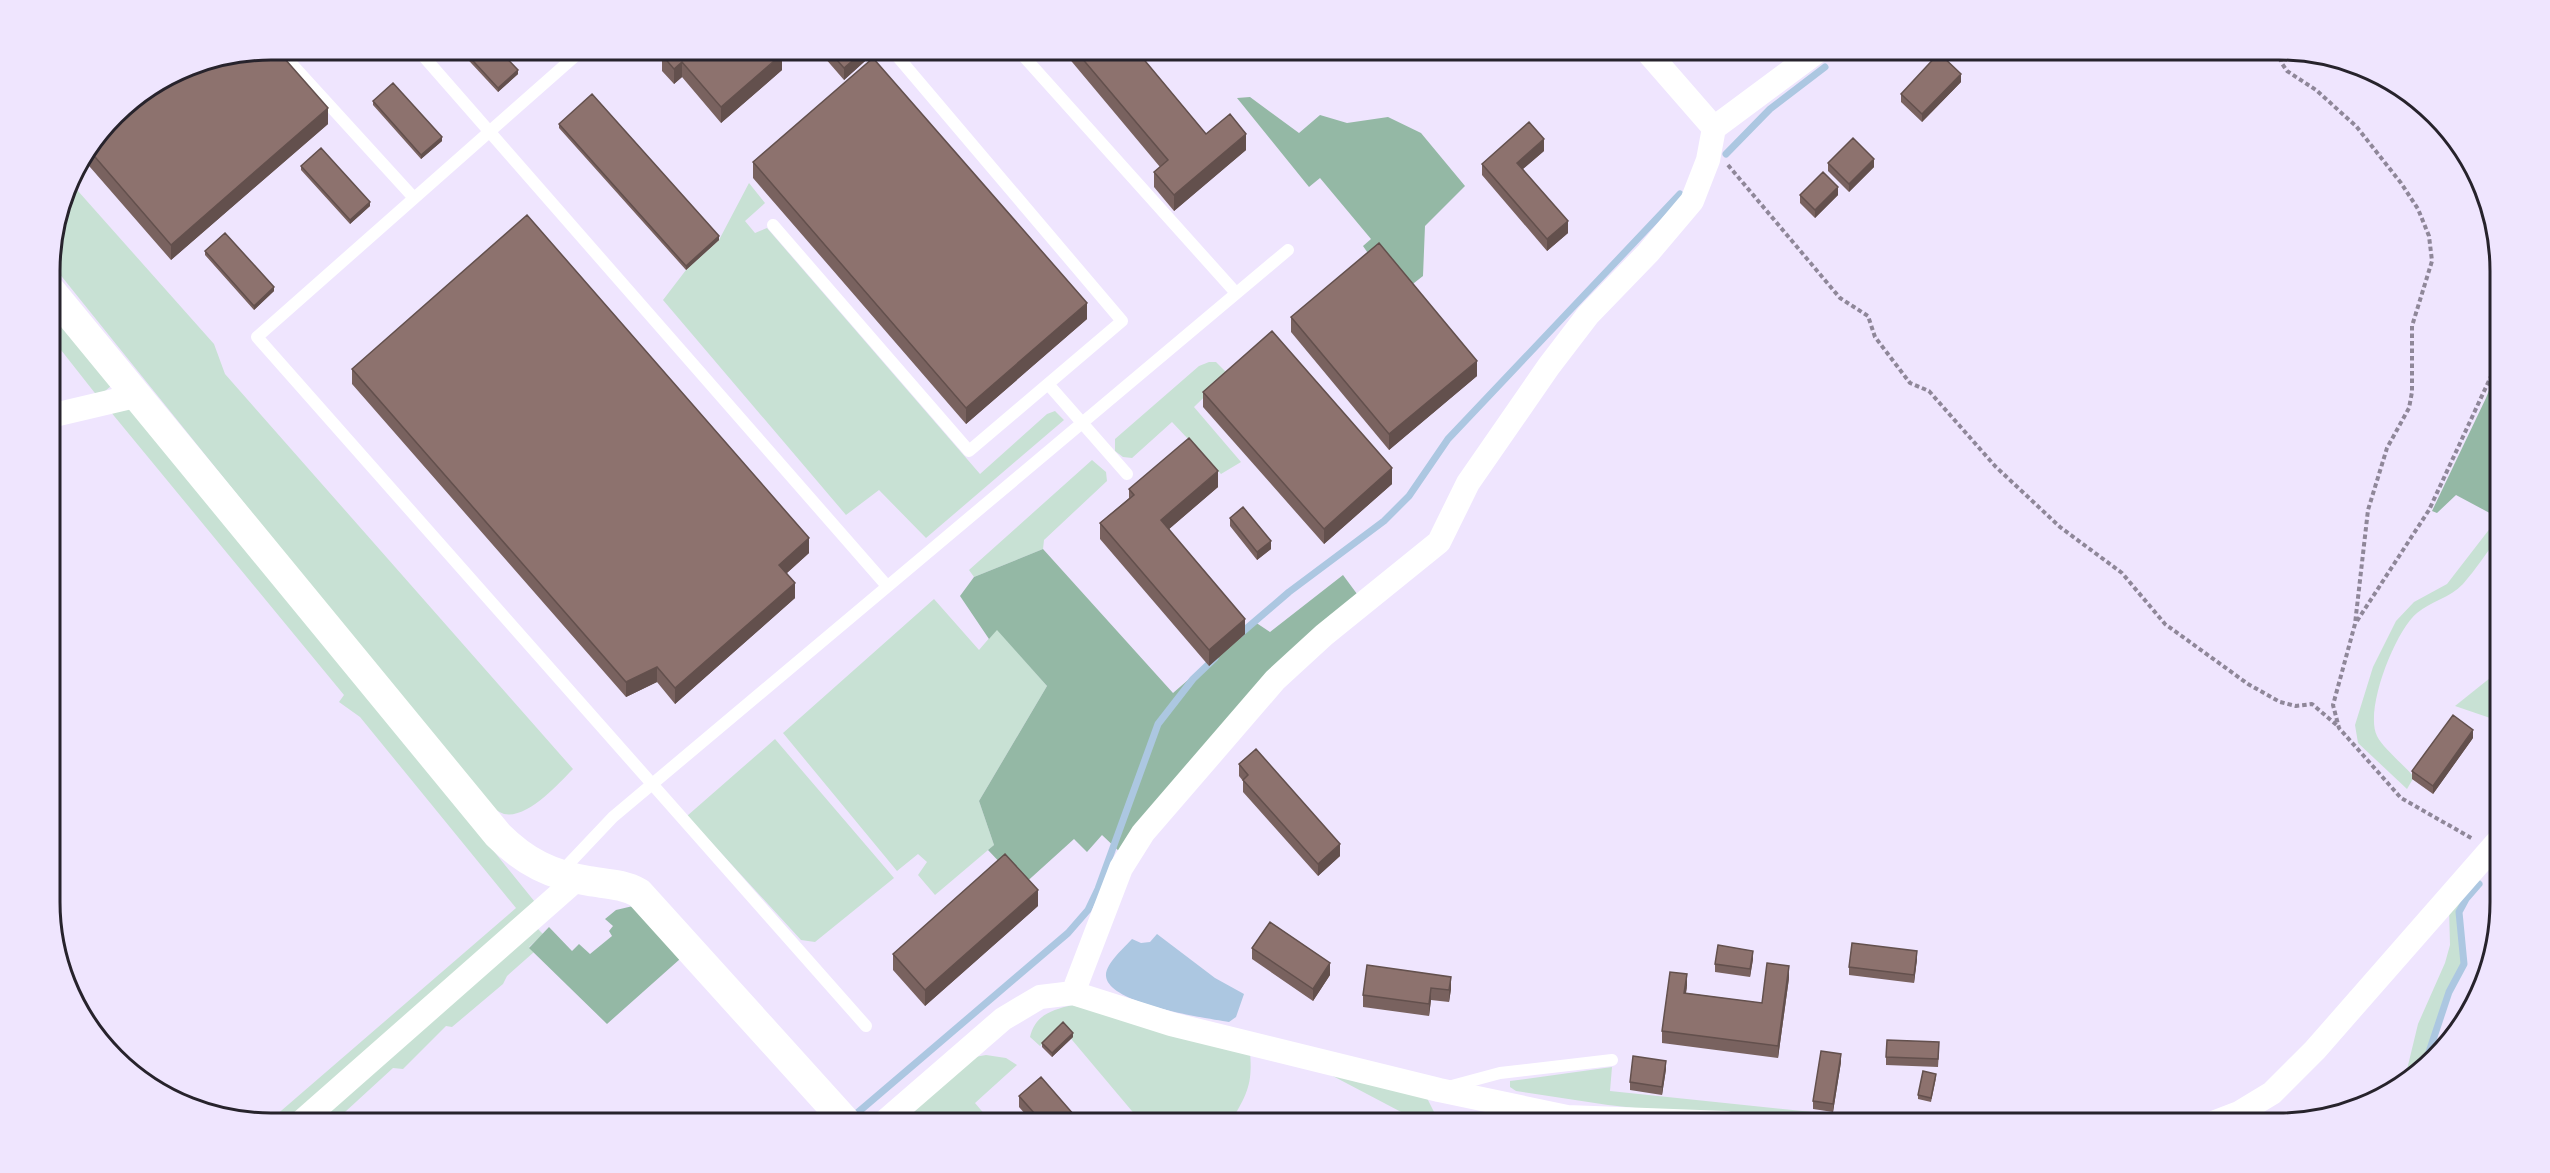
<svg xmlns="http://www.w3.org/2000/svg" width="2550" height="1173" font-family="Karla,sans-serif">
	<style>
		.green { fill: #c8e1d4 }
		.forest { fill: #94b8a5 }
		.water { fill: #acc7e1 }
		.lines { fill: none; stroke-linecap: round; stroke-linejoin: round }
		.stream { stroke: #acc7e1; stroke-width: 7 }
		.path { stroke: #8f8799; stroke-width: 4; stroke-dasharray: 4.5 3; stroke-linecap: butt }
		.service { stroke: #fff; stroke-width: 12 }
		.minor { stroke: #fff; stroke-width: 24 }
		.tertiary { stroke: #fff; stroke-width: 30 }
		.wall { fill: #79625f }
		.shaded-wall { fill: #63504d }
		.building { fill: #8d726e; stroke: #63504d; stroke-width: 1.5 }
		.rim { fill: none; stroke: #27232c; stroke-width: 3 }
	</style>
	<rect width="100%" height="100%" fill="#efe5fe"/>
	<!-- green -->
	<path class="green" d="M 70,182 L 214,344 L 225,374 L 573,769 C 558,784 528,819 504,814 C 499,812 493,808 487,805 L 50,262 Z
		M 749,183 L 765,203 L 745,221 L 755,233 L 767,228 L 980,474 L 1047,414 L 1055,411 L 1064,420 L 926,538 L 879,490 L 846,515 L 663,300 L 686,270 L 719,240 Z
		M 50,305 L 111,386 L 98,397 L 50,336 Z
		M 1209,362 L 1216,362 L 1228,374 L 1194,407 L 1241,462 L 1221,474 L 1172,422 L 1132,458 L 1123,457 L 1115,451 L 1115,439 L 1199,366 Z
		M 129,407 L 361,687 L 539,907 L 290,1123 L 267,1123 L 516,908 L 360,717 L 339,702 L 344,695 L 110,411 Z
		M 1092,460 L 1106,472 L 1107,481 L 1044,540 L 1043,549 L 974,577 L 969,570 Z
		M 2498,518 L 2499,536 C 2487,552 2476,569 2463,584 C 2450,598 2431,601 2417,613 C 2395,631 2364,710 2377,736 C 2383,748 2404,765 2414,777 L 2407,789 L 2358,743 L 2355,725 L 2373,667 L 2396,621 L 2414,602 L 2447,584 Z
		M 934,599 L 979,650 L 997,629 L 1047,686 L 979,801 L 994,845 L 935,895 L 918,875 L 927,862 L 918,854 L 897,871 L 783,733 Z
		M 2500,670 L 2500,713 L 2496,720 L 2455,706 Z
		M 775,739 L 894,878 L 815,942 L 801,940 L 687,816 Z
		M 2478,876 L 2481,882 L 2464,898 L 2456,912 L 2462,963 L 2447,991 L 2421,1069 L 2403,1086 L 2418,1024 L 2445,963 L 2450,945 L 2449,908 Z
		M 537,928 L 543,934 L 529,947 L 534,952 L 507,976 L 503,984 L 452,1027 L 446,1026 L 403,1069 L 393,1068 L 333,1123 L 315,1123 Z
		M 1072,1005 L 1250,1053 C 1253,1085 1246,1096 1230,1123 L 1142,1123 L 1062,1028 L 1040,1046 L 1030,1037 C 1035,1015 1052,1010 1072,1005 Z
		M 986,1055 L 1006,1058 L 1017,1065 L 975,1103 L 992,1123 L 940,1123 L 931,1114 L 920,1123 L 898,1123 L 975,1057 Z
		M 1612,1067 L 1610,1091 L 1870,1118 L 1802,1123 L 1726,1118 L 1608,1105 L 1516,1091 L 1510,1087 L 1510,1081 L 1518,1080 Z
		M 1329,1074 L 1426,1096 L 1434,1112 L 1473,1123 L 1422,1123 Z"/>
	<!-- forest -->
	<path class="forest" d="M 1250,97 L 1299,133 L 1320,115 L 1347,123 L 1388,117 L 1421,133 L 1465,186 L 1425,226 L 1423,276 L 1405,290 L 1374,262 L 1363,246 L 1371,239 L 1320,178 L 1309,187 L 1237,98 Z
		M 2499,365 L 2499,518 L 2456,495 L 2437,513 L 2432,511 L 2486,398 Z
		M 1043,549 L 1173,693 L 1255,622 L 1270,632 L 1343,575 L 1360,598 L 1121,853 L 1102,835 L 1087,852 L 1074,839 L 1022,886 L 988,850 L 994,845 L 979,801 L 1047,686 L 997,630 L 989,639 L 960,596 L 974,577 Z
		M 633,906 L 680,959 L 607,1024 L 529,948 L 549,927 L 572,951 L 579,944 L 590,954 L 612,936 L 609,931 L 613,926 L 605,919 L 616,910 Z"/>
	<!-- water -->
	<path class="water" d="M 1157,934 L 1215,978 L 1244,994 L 1236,1017 L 1229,1022 C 1205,1018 1108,1004 1106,976 C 1105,964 1125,947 1132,939 L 1141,943 L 1150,942 Z"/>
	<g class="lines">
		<!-- stream -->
		<path class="stream" d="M 1726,154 L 1770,109 L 1825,67
			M 1240,634 L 1289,592 L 1384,521 L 1409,496 L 1448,439 L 1680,194
			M 2424,1067 L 2449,992 L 2464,964 L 2459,912 L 2466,899 L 2479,884
			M 856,1114 L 1068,933 L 1088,910 L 1098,889 L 1158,724 L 1193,679 L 1215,658"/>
		<!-- path -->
		<path class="path" d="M 2279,50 L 2281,62 L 2287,71 L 2316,90 L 2356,126 L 2401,183 L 2418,209 L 2429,236 L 2432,261 L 2412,326 L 2412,392 L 2409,408 L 2387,448 L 2368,510 L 2355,624 L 2333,705 L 2339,728 L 2401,798 L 2473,839
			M 1728,165 L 1840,298 L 1868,316 L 1875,337 L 1910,383 L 1929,391 L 1995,466 L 2060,527 L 2122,573 L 2165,624 L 2248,684 L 2280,702 L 2296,706 L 2312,704 L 2339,727
			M 2357,621 L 2429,510 L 2499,359"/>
		<!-- service -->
		<path class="service" d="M 279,50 L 414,198
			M 418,50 L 887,586
			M 582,50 L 257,337 L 866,1026
			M 1018,50 L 1236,293
			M 773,225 L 969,451 L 1122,321 L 892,50
			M 1048,384 L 1127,474
			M 560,873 L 613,817 L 1288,250
			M 1448,1087 L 1500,1073 L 1612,1060"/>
		<!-- minor -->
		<path class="minor" d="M 1646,50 L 1714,128
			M 50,416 L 135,396
			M 1073,993 L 1121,868 L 1143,833 L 1275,680 L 1324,635 L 1439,542 L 1468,483 L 1549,366 L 1588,315 L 1648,253 L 1692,201 L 1708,160 L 1714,128 L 1819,50
			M 300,1123 L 577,879
			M 883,1123 L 1003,1019 L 1040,997 L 1073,993 L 1171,1024 L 1439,1090 L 1567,1117 L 1726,1123
			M 2213,1123 L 2239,1113 L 2272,1093 L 2315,1050 L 2500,839"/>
		<!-- tertiary -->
		<path class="tertiary" d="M 50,290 L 498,835 C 525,862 551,875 589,881 C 607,884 623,884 639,893 L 847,1123"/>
	</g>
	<!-- wall -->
	<path class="wall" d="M 459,50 L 499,50 L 518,74 L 498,92 Z
		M 818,50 L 874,50 L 874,53 L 844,80 Z
		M 1062,50 L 1136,50 L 1206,134 L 1246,150 L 1174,211 L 1154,187 L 1154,172 L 1160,167 Z
		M 662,55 L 782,70 L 721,123 L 682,77 L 674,84 L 662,71 Z
		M 1961,82 L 1922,122 L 1901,102 L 1901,94 Z
		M 373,101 L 442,141 L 421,159 L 373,105 Z
		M 125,105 L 328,124 L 171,260 L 83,159 Z
		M 559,124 L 719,240 L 686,270 L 559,128 Z
		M 1544,151 L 1523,169 L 1568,233 L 1547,251 L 1482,175 L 1482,164 Z
		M 753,162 L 1087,319 L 966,424 L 753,178 Z
		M 1828,163 L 1874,167 L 1849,192 L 1828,171 Z
		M 301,166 L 370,206 L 350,224 L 301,170 Z
		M 1800,195 L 1838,195 L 1815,218 L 1800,203 Z
		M 205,251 L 274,291 L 254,310 L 205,255 Z
		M 1291,317 L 1477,376 L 1389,450 L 1291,332 Z
		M 352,369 L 809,553 L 787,573 L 795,598 L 675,704 L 657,682 L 626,697 L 352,384 Z
		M 1203,392 L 1392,484 L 1324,544 L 1203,407 Z
		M 1218,487 L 1169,529 L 1245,634 L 1209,666 L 1100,539 L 1100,523 L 1129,498 L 1129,489 Z
		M 1230,518 L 1271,549 L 1257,560 L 1230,526 Z
		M 2473,738 L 2433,794 L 2412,779 L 2412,771 Z
		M 1239,764 L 1340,856 L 1318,876 L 1243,792 L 1243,781 L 1239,776 Z
		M 1038,906 L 925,1006 L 893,970 L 893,954 Z
		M 1252,948 L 1330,975 L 1313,1001 L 1252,959 Z
		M 1753,959 L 1750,977 L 1715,972 L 1715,964 Z
		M 1917,959 L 1914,983 L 1849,975 L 1849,967 Z
		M 1367,965 L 1451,989 L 1449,1002 L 1431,1000 L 1429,1016 L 1363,1007 L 1363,995 Z
		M 1789,978 L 1778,1058 L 1662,1043 L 1662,1031 L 1687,986 L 1686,993 L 1762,1003 Z
		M 1073,1037 L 1052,1057 L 1042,1047 L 1042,1043 Z
		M 1939,1050 L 1938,1067 L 1886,1065 L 1886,1057 Z
		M 1841,1062 L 1833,1112 L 1813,1109 L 1813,1101 Z
		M 1666,1069 L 1662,1095 L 1630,1090 L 1630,1082 Z
		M 1936,1078 L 1931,1102 L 1918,1099 L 1918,1095 Z
		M 1019,1096 L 1081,1123 L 1033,1123 L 1019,1107 Z"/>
	<!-- shaded-wall -->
	<path class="shaded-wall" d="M 865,50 L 874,50 L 874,53 L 844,80 L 844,68 Z
		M 782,54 L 782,70 L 721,123 L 721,107 Z
		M 682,62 L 682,77 L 674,84 L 674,69 Z
		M 518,70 L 518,74 L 498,92 L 498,88 Z
		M 1961,74 L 1961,82 L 1922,122 L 1922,114 Z
		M 328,108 L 328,124 L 171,260 L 171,245 Z
		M 1246,134 L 1246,150 L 1174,211 L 1174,195 Z
		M 442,137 L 442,141 L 421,159 L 421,155 Z
		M 1544,139 L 1544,151 L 1517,174 L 1517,163 Z
		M 1874,159 L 1874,167 L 1849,192 L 1849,184 Z
		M 1838,187 L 1838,195 L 1815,218 L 1815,210 Z
		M 370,202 L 370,206 L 350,224 L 350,220 Z
		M 1568,221 L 1568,233 L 1547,251 L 1547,239 Z
		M 719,236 L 719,240 L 686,270 L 686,266 Z
		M 274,287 L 274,291 L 254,310 L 254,306 Z
		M 1087,303 L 1087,319 L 966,424 L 966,408 Z
		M 1477,361 L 1477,376 L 1389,450 L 1389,434 Z
		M 1392,468 L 1392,484 L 1324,544 L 1324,529 Z
		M 1218,471 L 1218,487 L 1161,536 L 1161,520 Z
		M 809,538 L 809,553 L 779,580 L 779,565 Z
		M 1271,541 L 1271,549 L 1257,560 L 1257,552 Z
		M 795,583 L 795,598 L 675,704 L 675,688 Z
		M 1245,619 L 1245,634 L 1209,666 L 1209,650 Z
		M 657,667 L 657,682 L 626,697 L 626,682 Z
		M 2473,730 L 2473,738 L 2433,794 L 2433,786 Z
		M 1340,844 L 1340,856 L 1318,876 L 1318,864 Z
		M 1038,890 L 1038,906 L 925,1006 L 925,990 Z
		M 1753,951 L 1753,959 L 1750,977 L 1750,969 Z
		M 1917,951 L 1917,959 L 1914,983 L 1914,975 Z
		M 1330,963 L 1330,975 L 1313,1001 L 1313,989 Z
		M 1789,966 L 1789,978 L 1778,1058 L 1778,1046 Z
		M 1687,974 L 1687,986 L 1684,1004 L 1684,993 Z
		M 1451,977 L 1451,989 L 1449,1002 L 1449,990 Z
		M 1431,988 L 1431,1000 L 1429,1016 L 1429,1004 Z
		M 1073,1033 L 1073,1037 L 1052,1057 L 1052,1053 Z
		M 1841,1054 L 1841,1062 L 1833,1112 L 1833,1104 Z
		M 1666,1061 L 1666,1069 L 1662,1095 L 1662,1087 Z"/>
	<!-- building -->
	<path class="building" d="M 271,50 L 277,50 L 328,108 L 171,245 L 89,150 L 125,105 L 186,66 Z
		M 463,50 L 499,50 L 518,70 L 498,88 Z
		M 669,50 L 778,50 L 782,54 L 721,107 L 682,62 L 674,69 L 662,55 Z
		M 828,50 L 865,50 L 844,68 Z
		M 1075,50 L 1136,50 L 1206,134 L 1230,114 L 1246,134 L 1174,195 L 1154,172 L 1168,160 Z
		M 1939,53 L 1961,74 L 1922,114 L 1901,94 Z
		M 873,58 L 1087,303 L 966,408 L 753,162 Z
		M 393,83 L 442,137 L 421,155 L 373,101 Z
		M 592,94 L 719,236 L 686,266 L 559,124 Z
		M 1529,122 L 1544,139 L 1517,163 L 1568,221 L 1547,239 L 1482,164 Z
		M 1853,138 L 1874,159 L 1849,184 L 1828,163 Z
		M 321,148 L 370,202 L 350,220 L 301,166 Z
		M 1823,172 L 1838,187 L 1815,210 L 1800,195 Z
		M 527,215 L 809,538 L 779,565 L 795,583 L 675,688 L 657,667 L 626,682 L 352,369 Z
		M 225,233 L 274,287 L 254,306 L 205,251 Z
		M 1379,243 L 1477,361 L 1389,434 L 1291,317 Z
		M 1272,331 L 1392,468 L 1324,529 L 1203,392 Z
		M 1189,438 L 1218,471 L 1161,520 L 1245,619 L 1209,650 L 1100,523 L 1134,495 L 1129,489 Z
		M 1243,507 L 1271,541 L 1257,552 L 1230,518 Z
		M 2453,715 L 2473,730 L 2433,786 L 2412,771 Z
		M 1256,749 L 1340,844 L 1318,864 L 1243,780 L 1248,775 L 1239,764 Z
		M 1005,854 L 1038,890 L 925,990 L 893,954 Z
		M 1270,922 L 1330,963 L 1313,989 L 1252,948 Z
		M 1852,943 L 1917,951 L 1914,975 L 1849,967 Z
		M 1718,945 L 1753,951 L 1750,969 L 1715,964 Z
		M 1767,963 L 1789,966 L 1778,1046 L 1662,1031 L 1670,972 L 1687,974 L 1684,993 L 1762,1003 Z
		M 1367,965 L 1451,977 L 1449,990 L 1431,988 L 1429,1004 L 1363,995 Z
		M 1063,1022 L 1073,1033 L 1052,1053 L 1042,1043 Z
		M 1887,1040 L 1939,1042 L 1938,1059 L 1886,1057 Z
		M 1821,1051 L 1841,1054 L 1833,1104 L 1813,1101 Z
		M 1633,1056 L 1666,1061 L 1662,1087 L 1630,1082 Z
		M 1923,1071 L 1936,1074 L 1931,1098 L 1918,1095 Z
		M 1041,1077 L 1081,1123 L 1043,1123 L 1019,1096 Z"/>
	<!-- crop -->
	<path d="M0 0H2550V1173H0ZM271 60H2279A211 211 0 0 1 2490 271V902A211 211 0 0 1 2279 1113H271A211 211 0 0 1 60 902V271A211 211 0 0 1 271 60Z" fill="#efe5fe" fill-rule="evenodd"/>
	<path class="rim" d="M271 60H2279A211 211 0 0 1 2490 271V902A211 211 0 0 1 2279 1113H271A211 211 0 0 1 60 902V271A211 211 0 0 1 271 60Z"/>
</svg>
